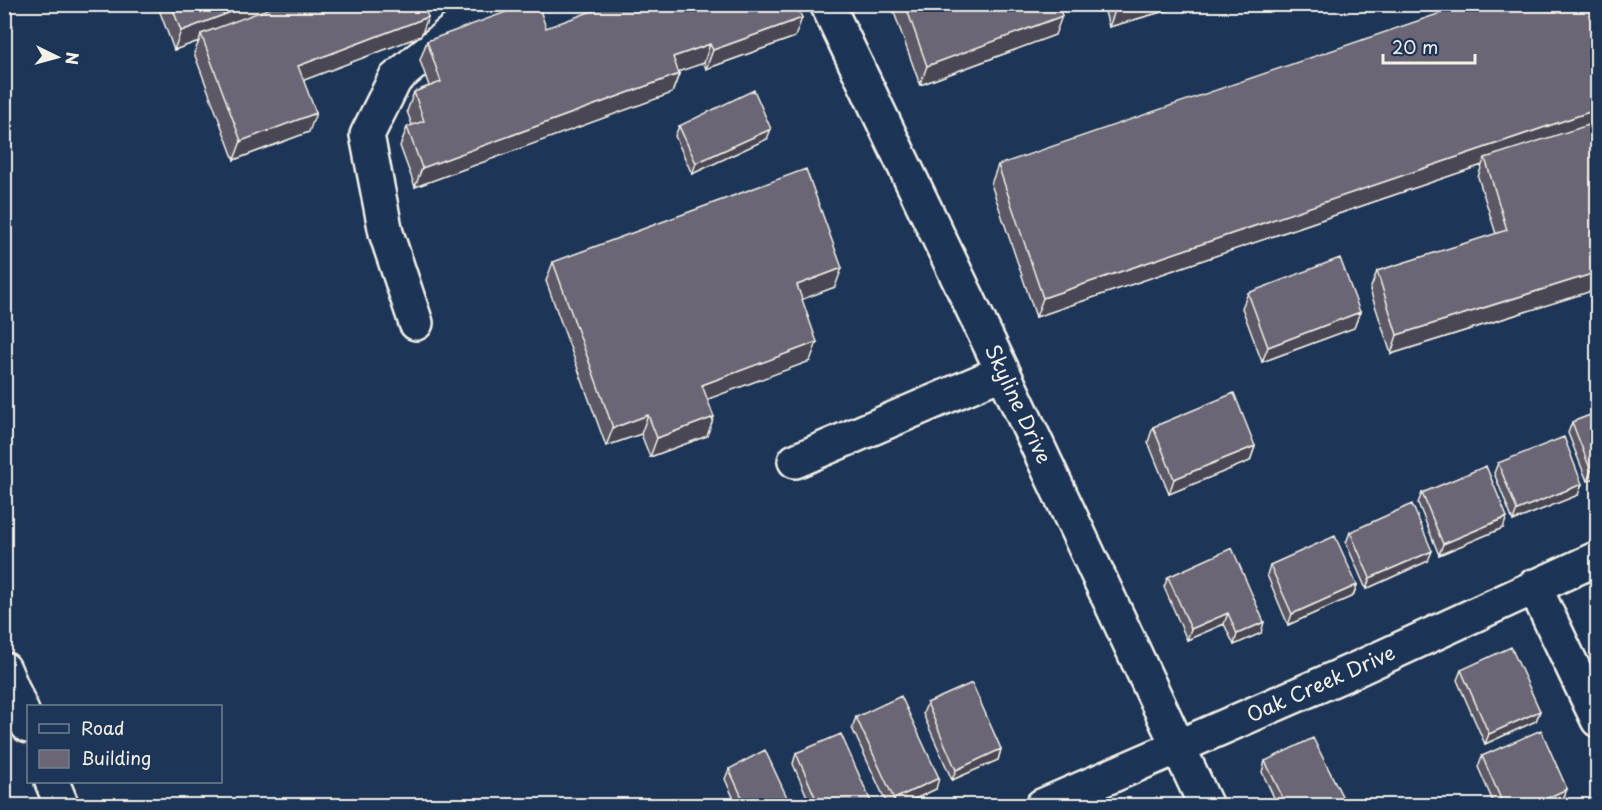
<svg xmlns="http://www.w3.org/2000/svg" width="1602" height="810" font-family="'Playpen Sans',sans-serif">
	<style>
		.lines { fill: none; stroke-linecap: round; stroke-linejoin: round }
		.minor-casing { stroke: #f4f1e8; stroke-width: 38 }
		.minor { stroke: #1d3557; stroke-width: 33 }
		.wall { fill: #5b5865; stroke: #f4f1e8; stroke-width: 1.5 }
		.shaded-wall { fill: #4a4753; stroke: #f4f1e8; stroke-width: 1.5 }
		.building { fill: #6a6676; stroke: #f4f1e8; stroke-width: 1.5 }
		.labels { text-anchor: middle; stroke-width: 4.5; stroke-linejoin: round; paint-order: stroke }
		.street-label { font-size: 20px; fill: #f4f1e8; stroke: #1d3557 }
	</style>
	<rect width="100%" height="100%" fill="#1d3557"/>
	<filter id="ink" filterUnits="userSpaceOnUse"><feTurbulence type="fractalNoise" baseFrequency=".0167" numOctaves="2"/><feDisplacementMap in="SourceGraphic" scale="12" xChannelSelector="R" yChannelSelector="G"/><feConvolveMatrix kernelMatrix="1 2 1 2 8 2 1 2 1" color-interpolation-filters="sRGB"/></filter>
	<g filter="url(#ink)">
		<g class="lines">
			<defs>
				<path id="minor" d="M 827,4 L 1003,372 L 1206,806
					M 416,323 L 386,233 L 367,135 L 395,79 L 455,29 L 516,4
					M 795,461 L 1003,372
					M 1534,586 L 1598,720
					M 4,669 L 28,726
					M 52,782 L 62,806
					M 1042,806 L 1359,668 L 1598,558"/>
			</defs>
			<!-- minor casing -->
			<use href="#minor" class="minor-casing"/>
			<!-- minor -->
			<use href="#minor" class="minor"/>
		</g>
		<!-- wall -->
		<path class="wall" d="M 157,4 L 423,4 L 421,36 L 304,80 L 309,132 L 234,160 L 194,53 L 199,41 L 174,50 Z
			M 891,4 L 1058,4 L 1055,35 L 920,85 Z
			M 1103,4 L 1189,4 L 1109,27 Z
			M 1598,4 L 1598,289 L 1391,354 L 1370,290 L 1377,271 L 1496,234 L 1478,177 L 1482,165 L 1036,317 L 991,184 L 998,165 Z
			M 546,28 L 795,37 L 706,69 L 704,63 L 678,71 L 679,74 L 672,93 L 415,187 L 400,146 L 407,127 L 412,125 L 407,111 L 414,92 L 429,86 L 420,60 L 427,41 Z
			M 679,126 L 767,139 L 692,174 L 675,136 Z
			M 553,262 L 835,287 L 802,299 L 810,361 L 707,399 L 707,436 L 650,457 L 641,434 L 606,446 L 546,281 Z
			M 1248,293 L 1360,312 L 1354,328 L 1262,362 L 1242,308 Z
			M 1598,412 L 1598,477 L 1587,481 L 1568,433 L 1572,422 Z
			M 1153,427 L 1255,446 L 1250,461 L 1169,494 L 1148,442 Z
			M 1498,463 L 1578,495 L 1513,521 L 1494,473 Z
			M 1422,493 L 1503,528 L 1439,555 L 1418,503 Z
			M 1350,532 L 1428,561 L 1366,589 L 1346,543 Z
			M 1270,565 L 1357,585 L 1353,596 L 1288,625 L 1267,575 Z
			M 1168,577 L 1261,633 L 1234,645 L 1224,624 L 1187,640 L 1164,587 Z
			M 1461,670 L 1540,711 L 1536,721 L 1485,744 L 1457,680 Z
			M 927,703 L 1001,749 L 998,760 L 952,780 L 923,714 Z
			M 856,717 L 936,789 L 900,806 L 888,806 L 852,728 Z
			M 796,753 L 871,802 L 870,806 L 811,806 L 793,764 Z
			M 1482,756 L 1567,789 L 1563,799 L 1550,806 L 1495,806 L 1478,767 Z
			M 1265,761 L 1342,806 L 1278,806 L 1262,772 Z
			M 729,769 L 791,806 L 737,806 L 725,779 Z"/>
		<!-- shaded-wall -->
		<path class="shaded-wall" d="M 252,4 L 296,4 L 201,34 L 199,41 L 174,50 L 181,31 Z
			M 1128,4 L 1189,4 L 1109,27 L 1116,8 Z
			M 1062,16 L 1055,35 L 920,85 L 927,66 Z
			M 428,17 L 421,36 L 291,85 L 298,66 Z
			M 802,18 L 795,37 L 706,69 L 713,50 Z
			M 710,44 L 704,63 L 666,76 L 673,57 Z
			M 679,74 L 672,93 L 415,187 L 422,168 Z
			M 1598,109 L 1598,126 L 1485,158 L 1482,165 L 1036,317 L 1043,298 Z
			M 316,113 L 309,132 L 234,160 L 241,141 Z
			M 771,129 L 767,139 L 692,174 L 696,163 Z
			M 842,268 L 835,287 L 790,304 L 797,285 Z
			M 1598,272 L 1598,289 L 1391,354 L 1397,335 Z
			M 1360,312 L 1354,328 L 1262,362 L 1268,347 Z
			M 817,342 L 810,361 L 695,404 L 702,385 Z
			M 648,415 L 641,434 L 606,446 L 613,428 Z
			M 714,417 L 707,436 L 650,457 L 657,438 Z
			M 1255,446 L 1250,461 L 1169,494 L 1174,479 Z
			M 1598,468 L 1598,477 L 1587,481 L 1591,471 Z
			M 1582,484 L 1578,495 L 1513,521 L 1517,510 Z
			M 1507,517 L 1503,528 L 1439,555 L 1443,544 Z
			M 1432,551 L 1428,561 L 1366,589 L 1370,578 Z
			M 1357,585 L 1353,596 L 1288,625 L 1292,614 Z
			M 1228,613 L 1224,624 L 1187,640 L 1191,629 Z
			M 1264,622 L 1261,633 L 1234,645 L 1237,634 Z
			M 1540,711 L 1536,721 L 1485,744 L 1489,734 Z
			M 1001,749 L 998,760 L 952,780 L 956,770 Z
			M 939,778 L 936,789 L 900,806 L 892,806 L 894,799 Z
			M 1567,789 L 1563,799 L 1550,806 L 1530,806 Z
			M 1344,800 L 1342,806 L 1333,806 Z"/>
		<!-- building -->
		<path class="building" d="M 171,4 L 252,4 L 181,31 Z
			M 281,4 L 423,4 L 428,17 L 298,66 L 316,113 L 241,141 L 201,34 Z
			M 528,4 L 538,4 L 546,28 L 611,4 L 797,4 L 802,18 L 713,50 L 710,44 L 673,57 L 679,74 L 422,168 L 407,127 L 424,121 L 414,92 L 441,82 L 427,41 Z
			M 905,4 L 1058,4 L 1062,16 L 927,66 Z
			M 1115,4 L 1128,4 L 1116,8 Z
			M 1467,4 L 1598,4 L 1598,109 L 1043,298 L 998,165 Z
			M 754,90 L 771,129 L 696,163 L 679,126 Z
			M 1598,122 L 1598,272 L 1397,335 L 1377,271 L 1507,230 L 1485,158 Z
			M 806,169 L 842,268 L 797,285 L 817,342 L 702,385 L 714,417 L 657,438 L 648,415 L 613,428 L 553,262 Z
			M 1340,258 L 1360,312 L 1268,347 L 1248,293 Z
			M 1234,393 L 1255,446 L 1174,479 L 1153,427 Z
			M 1598,412 L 1598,468 L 1591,471 L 1572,422 Z
			M 1564,437 L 1582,484 L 1517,510 L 1498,463 Z
			M 1486,466 L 1507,517 L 1443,544 L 1422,493 Z
			M 1412,504 L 1432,551 L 1370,578 L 1350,532 Z
			M 1335,536 L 1357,585 L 1292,614 L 1270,565 Z
			M 1232,548 L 1264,622 L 1237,634 L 1228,613 L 1191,629 L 1168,577 Z
			M 1511,647 L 1540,711 L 1489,734 L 1461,670 Z
			M 972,683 L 1001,749 L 956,770 L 927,703 Z
			M 901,696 L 939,778 L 894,799 L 856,717 Z
			M 1541,730 L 1567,789 L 1530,806 L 1504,806 L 1482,756 Z
			M 841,734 L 871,802 L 863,806 L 819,806 L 796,753 Z
			M 1313,738 L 1344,800 L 1333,806 L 1287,806 L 1265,761 Z
			M 765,750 L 791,806 L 746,806 L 729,769 Z"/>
	</g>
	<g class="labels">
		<!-- street labels -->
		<g class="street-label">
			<text transform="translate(1018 404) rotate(65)" y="7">Skyline Drive</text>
			<text transform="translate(1321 684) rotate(-24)" y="7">Oak Creek Drive</text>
		</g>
	</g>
	<!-- margin -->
	<rect width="1602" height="810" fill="none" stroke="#1d3557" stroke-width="24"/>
	<rect x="12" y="12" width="1578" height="786" fill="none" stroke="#f4f1e8" stroke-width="2" filter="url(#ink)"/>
	<!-- legend -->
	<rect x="27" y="705" width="195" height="78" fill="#1d3557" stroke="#738091" stroke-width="1.5"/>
	<rect x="39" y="724" width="30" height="9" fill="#1d3557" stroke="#738091" stroke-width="1.5"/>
	<text x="81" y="735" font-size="18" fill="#f4f1e8">Road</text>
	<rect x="39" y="750" width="30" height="18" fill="#6a6676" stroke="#738091" stroke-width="1.5"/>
	<text x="81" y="765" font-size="18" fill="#f4f1e8">Building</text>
	<!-- north arrow -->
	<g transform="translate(57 57) rotate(95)" stroke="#1d3557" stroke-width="4.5" paint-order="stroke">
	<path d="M0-4.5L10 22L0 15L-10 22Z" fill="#f4f1e8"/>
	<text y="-9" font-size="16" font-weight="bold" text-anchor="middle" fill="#f4f1e8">N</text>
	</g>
	<!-- scale -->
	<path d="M1383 54v9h92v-9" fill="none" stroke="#f4f1e8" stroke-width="3"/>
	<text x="1392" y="54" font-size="18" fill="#f4f1e8" stroke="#1d3557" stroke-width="4.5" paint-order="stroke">20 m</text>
</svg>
